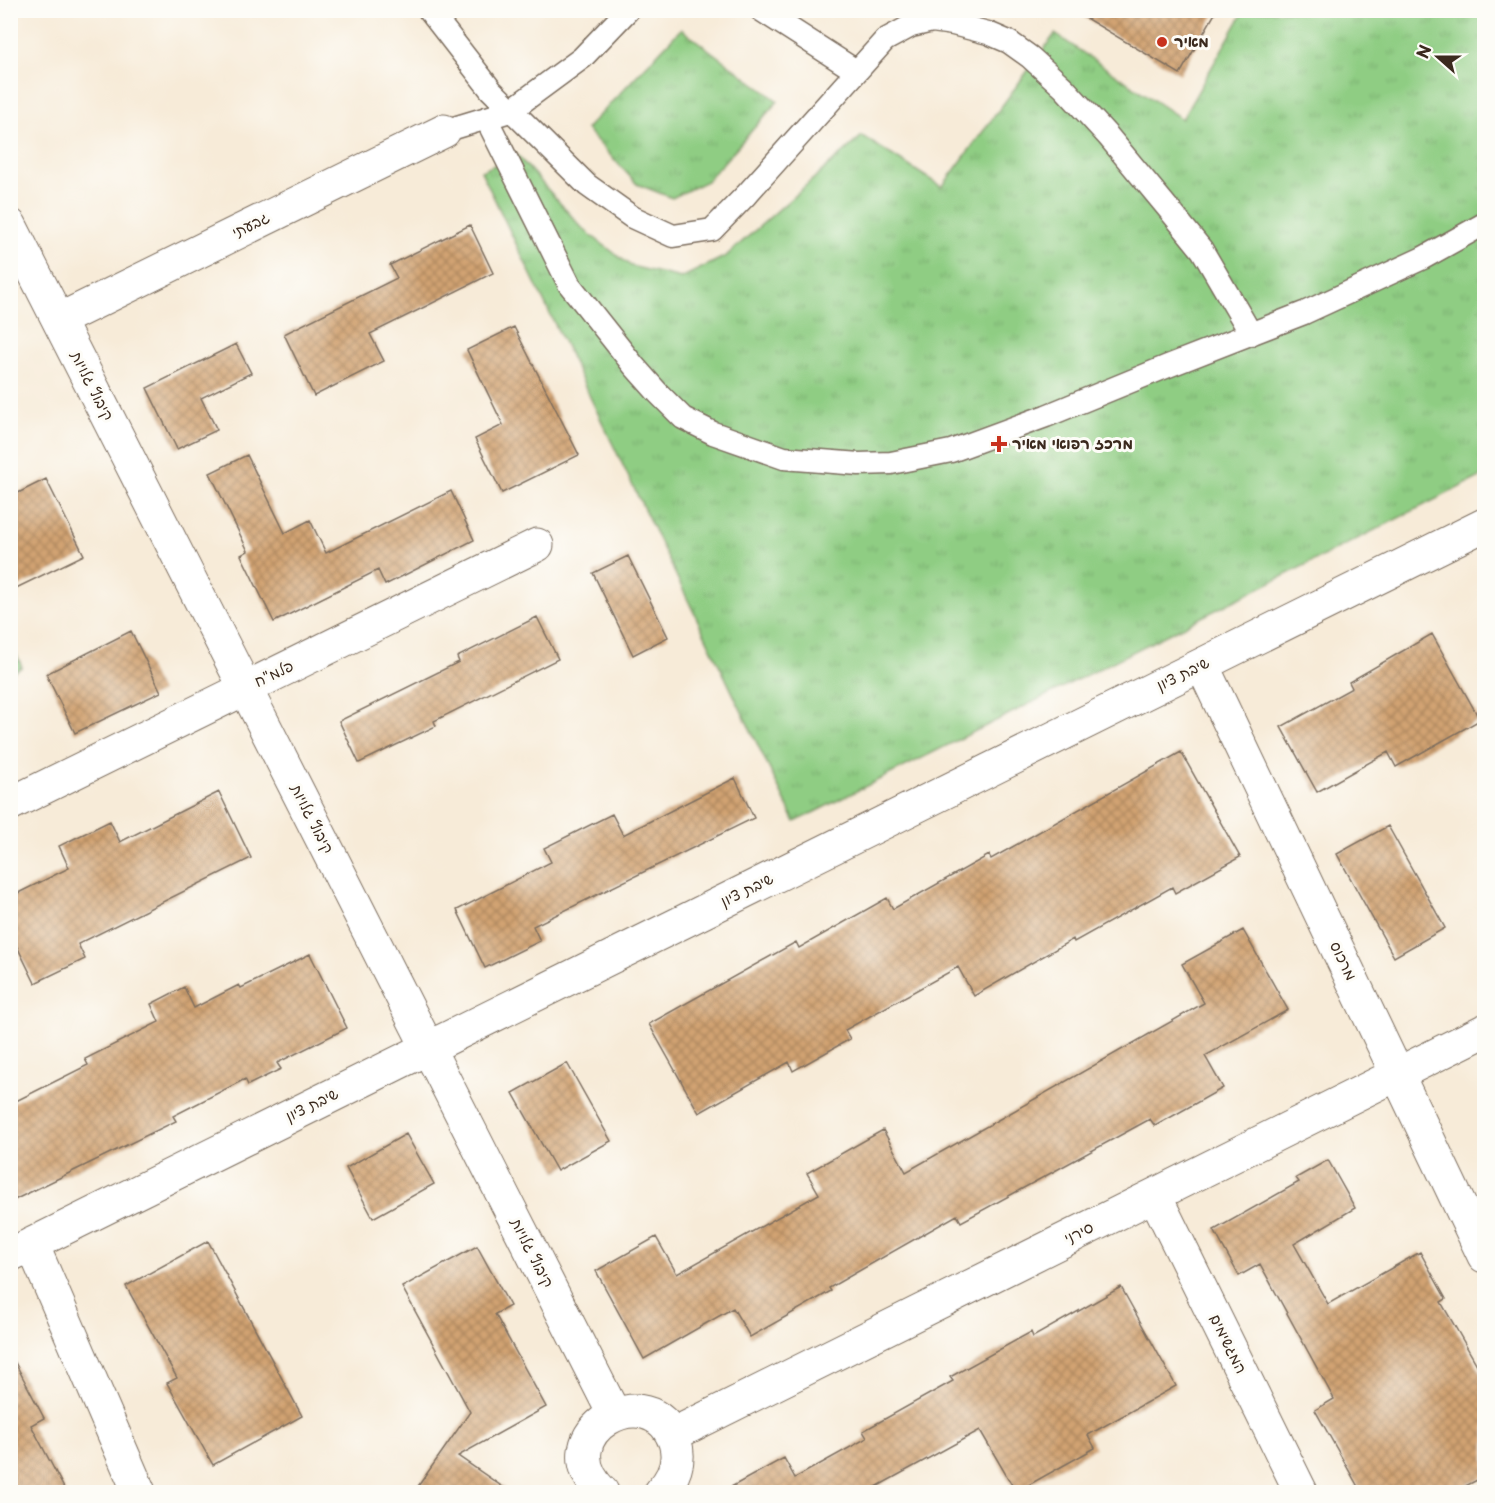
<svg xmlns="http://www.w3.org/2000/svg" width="1495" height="1503" font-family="'Playpen Sans','Playpen Sans Hebrew',sans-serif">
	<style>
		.park { fill: url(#park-tufts); stroke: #657c50; stroke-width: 1.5 }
		.building { fill: url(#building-cross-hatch) }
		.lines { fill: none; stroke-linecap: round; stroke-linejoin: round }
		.service-casing { stroke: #7d6e5f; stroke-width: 25 }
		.minor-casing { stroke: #7d6e5f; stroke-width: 35 }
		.service { stroke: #fff; stroke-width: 22 }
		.minor { stroke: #fff; stroke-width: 33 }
		.poi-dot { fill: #c8321e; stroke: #fdfcf7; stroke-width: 2 }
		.labels { text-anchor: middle; stroke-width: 6; stroke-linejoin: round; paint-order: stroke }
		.poi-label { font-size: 15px; font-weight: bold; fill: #3b2a1e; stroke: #fdfcf7; text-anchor: start }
		.street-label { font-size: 15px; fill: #3b2a1e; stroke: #fdfcf7 }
	</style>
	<defs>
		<pattern id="park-tufts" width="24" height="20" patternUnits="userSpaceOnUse" patternTransform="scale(1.5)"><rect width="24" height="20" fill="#8fcd83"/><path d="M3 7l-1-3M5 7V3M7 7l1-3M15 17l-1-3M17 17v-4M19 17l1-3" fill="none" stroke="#7cb071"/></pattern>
		<pattern id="building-cross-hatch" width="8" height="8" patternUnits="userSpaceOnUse" patternTransform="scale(1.5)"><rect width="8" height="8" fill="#d1a372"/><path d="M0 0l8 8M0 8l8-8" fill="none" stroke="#ab855d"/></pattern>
	</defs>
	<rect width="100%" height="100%" fill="#fdfcf7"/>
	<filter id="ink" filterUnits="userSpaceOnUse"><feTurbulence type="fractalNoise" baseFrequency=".0167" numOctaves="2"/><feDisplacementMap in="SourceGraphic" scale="12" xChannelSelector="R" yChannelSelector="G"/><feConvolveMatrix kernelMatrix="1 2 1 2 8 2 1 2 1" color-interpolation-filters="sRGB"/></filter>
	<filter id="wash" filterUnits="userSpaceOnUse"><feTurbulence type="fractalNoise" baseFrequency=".008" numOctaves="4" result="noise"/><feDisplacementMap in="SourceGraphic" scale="24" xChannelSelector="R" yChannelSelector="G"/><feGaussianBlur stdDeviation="1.35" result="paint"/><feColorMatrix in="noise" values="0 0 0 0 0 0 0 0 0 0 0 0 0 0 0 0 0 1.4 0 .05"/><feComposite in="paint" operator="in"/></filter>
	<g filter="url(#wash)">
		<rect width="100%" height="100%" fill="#f7ebd8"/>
		<!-- park -->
		<path class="park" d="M 1244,11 L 1484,11 L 1484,475 L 795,822 L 481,171 L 517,155 L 583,229 L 631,266 L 681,278 L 726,256 L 862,136 L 942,187 L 1055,34 L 1182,119 Z
			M 681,29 L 778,101 L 707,181 L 672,198 L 637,184 L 586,129 Z
			M 11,643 L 22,667 L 11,673 L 10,673 Z"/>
		<g id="blocks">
			<!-- building -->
			<path class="building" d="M 1072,10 L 1217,10 L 1180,74 Z
				M 470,225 L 493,273 L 370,334 L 384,361 L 314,396 L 284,334 L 397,278 L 390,265 Z
				M 514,327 L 579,455 L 502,493 L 475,439 L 503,425 L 467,350 Z
				M 236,344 L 251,373 L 201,398 L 217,430 L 177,449 L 147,388 Z
				M 247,455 L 285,533 L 310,520 L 326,553 L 451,491 L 474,540 L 385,585 L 378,570 L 274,622 L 241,555 L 248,551 L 210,473 Z
				M 46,479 L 84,555 L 10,591 L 10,497 Z
				M 628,556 L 668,637 L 633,655 L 593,573 Z
				M 537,617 L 558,659 L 434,721 L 436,726 L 359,763 L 339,721 L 459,662 L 457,657 Z
				M 131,631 L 161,692 L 75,733 L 46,674 Z
				M 1432,634 L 1480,720 L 1396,767 L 1388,752 L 1317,792 L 1281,727 L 1352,688 L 1349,682 Z
				M 1181,752 L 1240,857 L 1175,893 L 1172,887 L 1074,942 L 1073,939 L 974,996 L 958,967 L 845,1030 L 850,1039 L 793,1071 L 789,1062 L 699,1113 L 649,1024 L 796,942 L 799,948 L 887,898 L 893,909 L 989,855 L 991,859 Z
				M 735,778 L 754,818 L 533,926 L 540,941 L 485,968 L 457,910 L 551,862 L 544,848 L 612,814 L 623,835 Z
				M 219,792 L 251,858 L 78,944 L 85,959 L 35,983 L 10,932 L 10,897 L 69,868 L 59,846 L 110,821 L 120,842 Z
				M 1388,826 L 1445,928 L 1394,957 L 1337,854 Z
				M 1243,930 L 1288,1010 L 1205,1056 L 1223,1088 L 1155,1126 L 1150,1119 L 961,1222 L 957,1215 L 829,1288 L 831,1291 L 750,1337 L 733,1308 L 644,1359 L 596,1271 L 656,1237 L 677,1274 L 819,1194 L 807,1173 L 883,1130 L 906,1172 L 1204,1003 L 1182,964 Z
				M 310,954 L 347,1028 L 277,1063 L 281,1069 L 248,1085 L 245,1079 L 173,1116 L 176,1121 L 10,1202 L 10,1104 L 88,1065 L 85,1059 L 159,1022 L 151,1004 L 184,987 L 194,1008 L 239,985 L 241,988 Z
				M 567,1063 L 611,1141 L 557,1171 L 513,1093 Z
				M 406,1134 L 434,1184 L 373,1218 L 346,1168 Z
				M 1328,1160 L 1355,1208 L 1294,1244 L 1328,1304 L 1420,1252 L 1446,1299 L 1441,1302 L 1485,1379 L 1485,1476 L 1454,1492 L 1361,1492 L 1315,1410 L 1334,1399 L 1260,1264 L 1239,1276 L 1214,1230 L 1299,1182 L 1296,1178 Z
				M 208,1241 L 302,1416 L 213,1465 L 167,1383 L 177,1378 L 126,1286 Z
				M 477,1246 L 510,1306 L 495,1314 L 546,1407 L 458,1456 L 510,1492 L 414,1492 L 470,1412 L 402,1287 Z
				M 1121,1287 L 1176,1386 L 1088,1435 L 1095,1448 L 1016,1492 L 980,1430 L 867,1492 L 722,1492 L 784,1458 L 795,1478 L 867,1438 L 863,1431 L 953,1381 L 950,1377 L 1031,1332 L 1033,1337 Z
				M 10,1353 L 44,1418 L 31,1425 L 66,1492 L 10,1492 Z"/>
		</g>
	</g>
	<g filter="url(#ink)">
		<use href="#blocks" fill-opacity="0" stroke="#7d6e5f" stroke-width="1.5"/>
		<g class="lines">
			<defs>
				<path id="service" d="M 429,10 L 491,90 L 587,185 L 632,217 L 673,236 L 712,230 L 746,195 L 885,40 L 911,26 L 932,21 L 953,24 L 988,33 L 1009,42 L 1030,57 L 1064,88 L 1108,136 L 1176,218 L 1202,250 L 1251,334
					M 761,10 L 856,71
					M 486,118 L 569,284 L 634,366 L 658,393 L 683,418 L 713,433 L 784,458 L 859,464 L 891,463 L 951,451 L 1046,416 L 1168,366 L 1304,313 L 1423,258 L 1484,224
					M 444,131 L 510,111 L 582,58 L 628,10"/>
				<path id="minor" d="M 10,225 L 614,1414
					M 59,320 L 444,131
					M 1202,665 L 1484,1256
					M 10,804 L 537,545
					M 1155,1196 L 1301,1492
					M 32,1244 L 139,1492
					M 10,1255 L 1484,525
					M 672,1435 L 1484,1031
					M 602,1492 C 543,1433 651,1373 675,1442 C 681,1461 674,1478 661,1492"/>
			</defs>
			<!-- service casing -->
			<use href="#service" class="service-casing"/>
			<!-- minor casing -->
			<use href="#minor" class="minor-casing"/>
			<!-- service -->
			<use href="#service" class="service"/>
			<!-- minor -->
			<use href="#minor" class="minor"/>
		</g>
	</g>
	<!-- markers -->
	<g class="poi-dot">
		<circle cx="1162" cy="42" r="6"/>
		<path d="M996 435h6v6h6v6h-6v6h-6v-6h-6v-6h6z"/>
	</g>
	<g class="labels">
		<!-- poi labels -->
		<g class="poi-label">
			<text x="1174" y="47">מאיר</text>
			<text x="1012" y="449">מרכז רפואי מאיר</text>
		</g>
		<!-- street labels -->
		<g class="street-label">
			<text transform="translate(251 225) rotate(-26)" y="5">גבעתי</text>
			<text transform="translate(92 386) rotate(63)" y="5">קיבוץ גלויות</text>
			<text transform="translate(274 674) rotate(-26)" y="5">פלמ"ח</text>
			<text transform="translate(1183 674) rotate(-26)" y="5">שיבת ציון</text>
			<text transform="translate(312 819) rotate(63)" y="5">קיבוץ גלויות</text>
			<text transform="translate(747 890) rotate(-26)" y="5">שיבת ציון</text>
			<text transform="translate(1343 961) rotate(64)" y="5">מרכוס</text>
			<text transform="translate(312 1105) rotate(-26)" y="5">שיבת ציון</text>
			<text transform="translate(1079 1233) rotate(-26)" y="5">סירני</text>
			<text transform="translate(532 1253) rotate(63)" y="5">קיבוץ גלויות</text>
			<text transform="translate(1228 1344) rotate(64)" y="5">המגשימים</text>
		</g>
	</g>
	<!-- margin -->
	<rect width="1495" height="1503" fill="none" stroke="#fdfcf7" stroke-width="36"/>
	<!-- north arrow -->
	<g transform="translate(1438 57) rotate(291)" stroke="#fdfcf7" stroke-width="4.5" paint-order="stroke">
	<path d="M0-4.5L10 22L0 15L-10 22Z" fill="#3b2a1e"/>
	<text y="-9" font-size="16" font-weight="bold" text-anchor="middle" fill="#3b2a1e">N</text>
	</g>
</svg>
